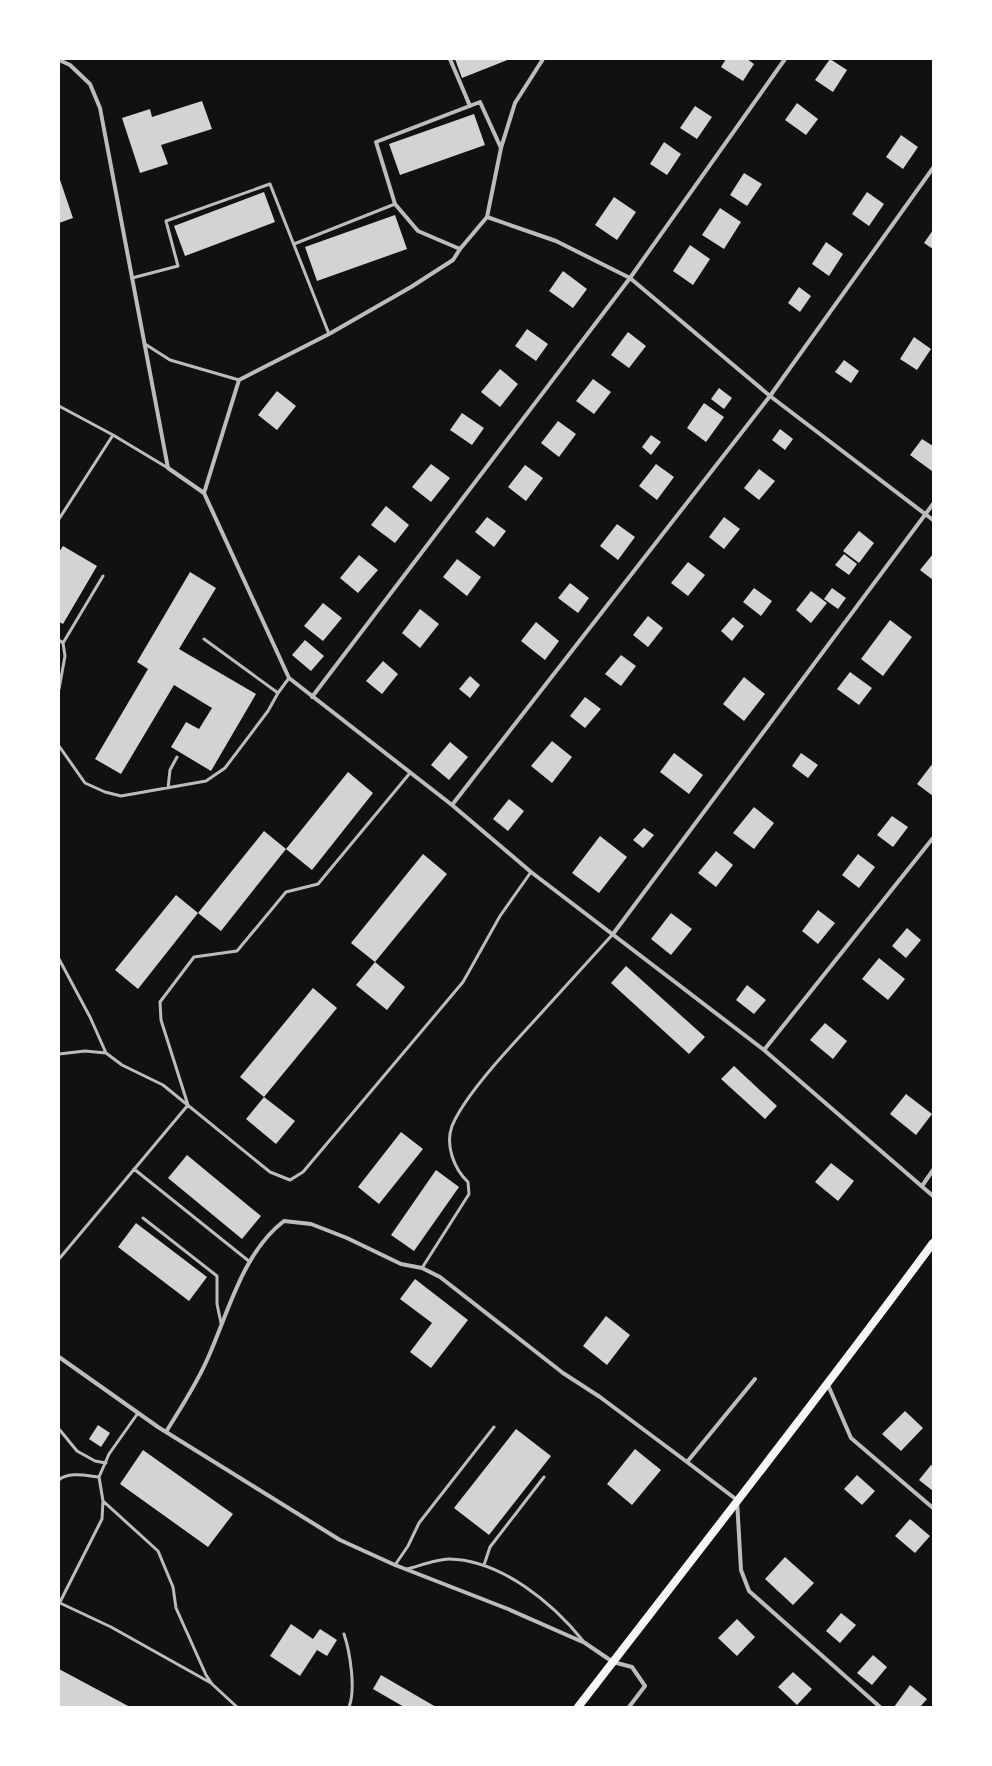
<svg xmlns="http://www.w3.org/2000/svg" width="992" height="1766" font-family="Montserrat,sans-serif">
	<style>
		.building { fill: #d3d3d3 }
		.lines { fill: none; stroke-linecap: round; stroke-linejoin: round }
		.service { stroke: #bcbcbc; stroke-width: 3 }
		.minor { stroke: #bcbcbc; stroke-width: 4 }
		.secondary { stroke: #f5f5f5; stroke-width: 8 }
	</style>
	<rect width="100%" height="100%" fill="#111"/>
	<!-- building -->
	<path class="building" d="M 455,59 L 510,59 L 462,78 Z
		M 726,59 L 747,59 L 754,64 L 743,81 L 721,67 Z
		M 830,59 L 847,70 L 833,92 L 815,80 Z
		M 202,101 L 212,129 L 161,145 L 168,164 L 140,173 L 122,118 L 150,109 L 152,117 Z
		M 797,103 L 818,119 L 806,135 L 785,120 Z
		M 695,106 L 712,117 L 697,139 L 680,128 Z
		M 474,114 L 485,145 L 400,175 L 389,144 Z
		M 901,135 L 918,147 L 903,169 L 886,157 Z
		M 664,142 L 681,154 L 667,175 L 650,164 Z
		M 744,173 L 762,184 L 747,206 L 730,195 Z
		M 59,177 L 73,218 L 59,223 Z
		M 264,192 L 275,222 L 185,256 L 174,226 Z
		M 867,192 L 884,204 L 869,226 L 852,214 Z
		M 614,197 L 636,212 L 617,240 L 595,225 Z
		M 720,208 L 741,222 L 724,249 L 702,235 Z
		M 395,215 L 407,249 L 317,281 L 305,247 Z
		M 933,230 L 933,249 L 924,243 Z
		M 826,242 L 843,254 L 829,276 L 812,264 Z
		M 690,245 L 710,259 L 693,285 L 673,271 Z
		M 563,271 L 587,289 L 573,308 L 549,291 Z
		M 799,287 L 811,296 L 800,312 L 788,303 Z
		M 527,329 L 548,344 L 536,361 L 515,346 Z
		M 628,332 L 646,346 L 629,368 L 611,355 Z
		M 914,337 L 931,349 L 917,370 L 900,359 Z
		M 844,360 L 859,371 L 851,383 L 835,372 Z
		M 500,369 L 518,384 L 500,407 L 481,392 Z
		M 593,379 L 611,392 L 594,414 L 576,401 Z
		M 719,388 L 732,398 L 724,409 L 711,399 Z
		M 277,391 L 296,406 L 277,430 L 258,415 Z
		M 704,403 L 724,417 L 706,442 L 687,428 Z
		M 462,413 L 484,428 L 472,445 L 450,430 Z
		M 558,421 L 576,434 L 559,457 L 541,443 Z
		M 780,429 L 793,439 L 785,450 L 772,440 Z
		M 651,435 L 661,442 L 651,455 L 642,447 Z
		M 922,439 L 933,446 L 932,471 L 910,455 Z
		M 431,464 L 450,478 L 431,502 L 412,487 Z
		M 656,464 L 674,477 L 657,500 L 639,486 Z
		M 525,465 L 543,478 L 526,501 L 508,487 Z
		M 759,469 L 775,481 L 759,500 L 744,488 Z
		M 386,506 L 409,525 L 395,543 L 371,525 Z
		M 487,517 L 506,531 L 494,547 L 475,532 Z
		M 724,517 L 740,529 L 724,549 L 709,537 Z
		M 617,524 L 635,537 L 618,560 L 600,546 Z
		M 859,531 L 874,543 L 859,563 L 843,551 Z
		M 63,546 L 97,566 L 63,624 L 59,622 L 59,552 Z
		M 844,554 L 857,564 L 849,575 L 835,565 Z
		M 933,554 L 933,580 L 920,570 Z
		M 359,555 L 378,570 L 358,593 L 340,578 Z
		M 457,559 L 481,577 L 467,596 L 443,577 Z
		M 688,562 L 705,575 L 688,596 L 671,583 Z
		M 190,572 L 216,588 L 179,649 L 256,694 L 211,771 L 171,747 L 186,722 L 199,729 L 212,708 L 174,685 L 121,774 L 95,759 L 148,669 L 137,662 Z
		M 570,583 L 589,598 L 578,613 L 558,598 Z
		M 754,588 L 772,601 L 761,616 L 743,602 Z
		M 832,588 L 846,598 L 838,609 L 824,599 Z
		M 811,591 L 827,603 L 811,623 L 796,610 Z
		M 323,603 L 342,618 L 323,641 L 304,626 Z
		M 420,609 L 439,624 L 420,648 L 402,633 Z
		M 648,616 L 663,628 L 648,647 L 633,635 Z
		M 733,617 L 744,626 L 732,641 L 721,631 Z
		M 890,620 L 912,637 L 883,676 L 861,659 Z
		M 536,622 L 559,641 L 545,660 L 521,641 Z
		M 305,640 L 324,656 L 311,671 L 292,655 Z
		M 621,655 L 636,666 L 621,686 L 605,674 Z
		M 383,661 L 398,674 L 382,694 L 366,681 Z
		M 850,672 L 872,688 L 859,705 L 837,689 Z
		M 470,676 L 480,685 L 470,698 L 459,689 Z
		M 744,677 L 765,694 L 744,721 L 723,704 Z
		M 585,697 L 601,709 L 585,728 L 570,716 Z
		M 552,741 L 572,757 L 552,783 L 531,766 Z
		M 450,742 L 468,757 L 449,780 L 431,765 Z
		M 674,753 L 703,775 L 689,794 L 660,772 Z
		M 801,753 L 818,765 L 808,778 L 792,766 Z
		M 933,763 L 933,796 L 917,784 Z
		M 348,772 L 373,793 L 312,870 L 286,849 Z
		M 509,799 L 524,811 L 508,831 L 493,819 Z
		M 754,807 L 774,823 L 754,849 L 733,833 Z
		M 892,816 L 908,827 L 893,847 L 877,835 Z
		M 644,828 L 654,835 L 643,848 L 633,840 Z
		M 264,831 L 286,849 L 221,931 L 198,913 Z
		M 600,836 L 627,857 L 599,893 L 572,873 Z
		M 716,851 L 733,865 L 716,887 L 698,873 Z
		M 423,854 L 447,874 L 375,962 L 405,987 L 387,1010 L 356,985 L 375,962 L 351,943 Z
		M 858,854 L 875,867 L 859,888 L 842,875 Z
		M 176,895 L 198,913 L 138,989 L 115,970 Z
		M 818,910 L 835,923 L 818,944 L 802,931 Z
		M 671,913 L 692,929 L 671,955 L 651,939 Z
		M 907,928 L 921,940 L 906,958 L 892,946 Z
		M 879,958 L 905,979 L 888,1000 L 862,979 Z
		M 626,966 L 705,1037 L 689,1054 L 611,983 Z
		M 747,985 L 766,1000 L 754,1014 L 736,1000 Z
		M 313,988 L 337,1008 L 264,1097 L 295,1121 L 276,1144 L 246,1119 L 264,1097 L 240,1077 Z
		M 825,1023 L 847,1041 L 833,1059 L 810,1040 Z
		M 734,1066 L 777,1106 L 765,1119 L 721,1079 Z
		M 906,1094 L 932,1114 L 916,1135 L 890,1114 Z
		M 401,1132 L 423,1149 L 379,1204 L 358,1187 Z
		M 187,1155 L 261,1216 L 242,1239 L 168,1178 Z
		M 831,1163 L 854,1181 L 838,1201 L 815,1182 Z
		M 436,1170 L 459,1187 L 414,1251 L 391,1235 Z
		M 136,1223 L 207,1277 L 189,1301 L 118,1247 Z
		M 415,1279 L 468,1320 L 431,1368 L 410,1352 L 432,1323 L 400,1299 Z
		M 606,1316 L 630,1335 L 607,1365 L 583,1346 Z
		M 905,1411 L 923,1428 L 901,1451 L 882,1434 Z
		M 98,1425 L 110,1433 L 101,1447 L 89,1439 Z
		M 516,1429 L 551,1456 L 489,1535 L 454,1508 Z
		M 635,1449 L 661,1470 L 632,1505 L 607,1484 Z
		M 143,1450 L 233,1514 L 208,1547 L 120,1484 Z
		M 931,1465 L 933,1466 L 933,1491 L 919,1480 Z
		M 857,1475 L 875,1491 L 862,1505 L 844,1489 Z
		M 910,1519 L 930,1536 L 915,1553 L 895,1536 Z
		M 785,1557 L 814,1583 L 793,1605 L 765,1579 Z
		M 841,1613 L 856,1625 L 840,1643 L 826,1631 Z
		M 737,1619 L 755,1637 L 737,1656 L 718,1638 Z
		M 291,1624 L 313,1639 L 320,1629 L 337,1640 L 327,1656 L 317,1650 L 300,1676 L 270,1656 Z
		M 873,1655 L 887,1667 L 872,1685 L 857,1673 Z
		M 59,1669 L 87,1684 L 130,1707 L 59,1707 Z
		M 793,1672 L 812,1689 L 797,1705 L 778,1687 Z
		M 381,1675 L 436,1707 L 404,1707 L 373,1689 Z
		M 910,1685 L 927,1699 L 920,1707 L 894,1707 Z"/>
	<g class="lines">
		<!-- service -->
		<path class="service" d="M 294,244 L 395,204
			M 132,278 L 178,266 L 166,221 L 270,184 L 329,334
			M 145,344 L 170,360 L 239,380
			M 59,406 L 113,435 L 168,468
			M 59,519 L 113,435
			M 204,639 L 278,693
			M 59,640 L 63,643 L 103,576
			M 59,689 L 65,656 L 63,643
			M 59,746 L 85,783 L 105,792 L 121,796 L 206,781 L 225,768 L 268,711 L 278,693 L 289,678
			M 168,788 L 170,770 L 177,757
			M 59,959 L 90,1017 L 106,1053
			M 59,1054 L 85,1051 L 106,1053 L 122,1065 L 163,1085 L 270,1172 L 290,1180 L 303,1172 L 463,982 L 500,916 L 531,872
			M 134,1169 L 250,1262
			M 143,1218 L 217,1276 L 217,1304 L 221,1323
			M 59,1259 L 188,1105 L 161,1020 L 160,1002 L 194,957 L 237,951 L 286,892 L 318,884 L 410,773
			M 422,1268 L 469,1194 L 468,1182 C 454,1169 445,1145 452,1126 C 461,1104 488,1072 504,1054 L 613,934
			M 138,1413 L 109,1454 L 99,1477 L 103,1501 L 158,1551 L 173,1587 L 176,1608 L 206,1675 L 212,1684 L 237,1707
			M 59,1429 L 77,1451 L 95,1461 L 106,1463
			M 59,1480 C 68,1471 88,1476 99,1477
			M 395,1565 L 408,1546 L 419,1523 L 494,1427
			M 484,1565 L 490,1547 L 544,1477
			M 407,1569 C 419,1566 437,1559 449,1559 C 501,1560 553,1603 584,1642
			M 60,1603 L 111,1627 L 211,1683
			M 59,1604 L 102,1519 L 103,1501
			M 344,1634 C 350,1652 356,1689 349,1707"/>
		<!-- minor -->
		<path class="minor" d="M 450,59 L 470,106
			M 59,60 L 70,65 L 90,84 L 100,108 L 168,468 L 204,493 L 289,678 L 452,805 L 531,872 L 764,1050 L 933,1196
			M 487,217 L 556,241 L 630,278 L 770,396 L 933,520
			M 460,249 L 418,231 L 395,204 L 376,142 L 480,102 L 501,148
			M 204,493 L 239,380 L 329,334 L 411,287 L 453,260 L 460,249 L 487,217 L 501,148 L 515,103 L 543,59
			M 312,697 L 630,278 L 785,59
			M 452,805 L 770,396 L 933,168
			M 613,934 L 933,504
			M 764,1050 L 933,838
			M 922,1186 L 933,1170
			M 59,1357 L 158,1427 L 340,1540 L 395,1565 L 508,1609 L 585,1643 L 613,1662 L 632,1667 L 645,1686 L 629,1707
			M 828,1385 L 851,1438 L 933,1508
			M 166,1432 C 180,1409 196,1385 207,1360 C 228,1314 242,1253 284,1221 L 311,1224 L 347,1238 L 401,1264 L 422,1268 L 440,1277 L 563,1373 L 600,1397 L 687,1462 L 755,1379
			M 687,1462 L 737,1500 L 741,1570 L 749,1591 L 880,1707"/>
		<!-- secondary -->
		<path class="secondary" d="M 578,1707 C 697,1553 817,1400 933,1243"/>
	</g>
	<!-- border -->
	<rect width="992" height="1766" fill="none" stroke="#ffffff" stroke-width="120"/>
</svg>
